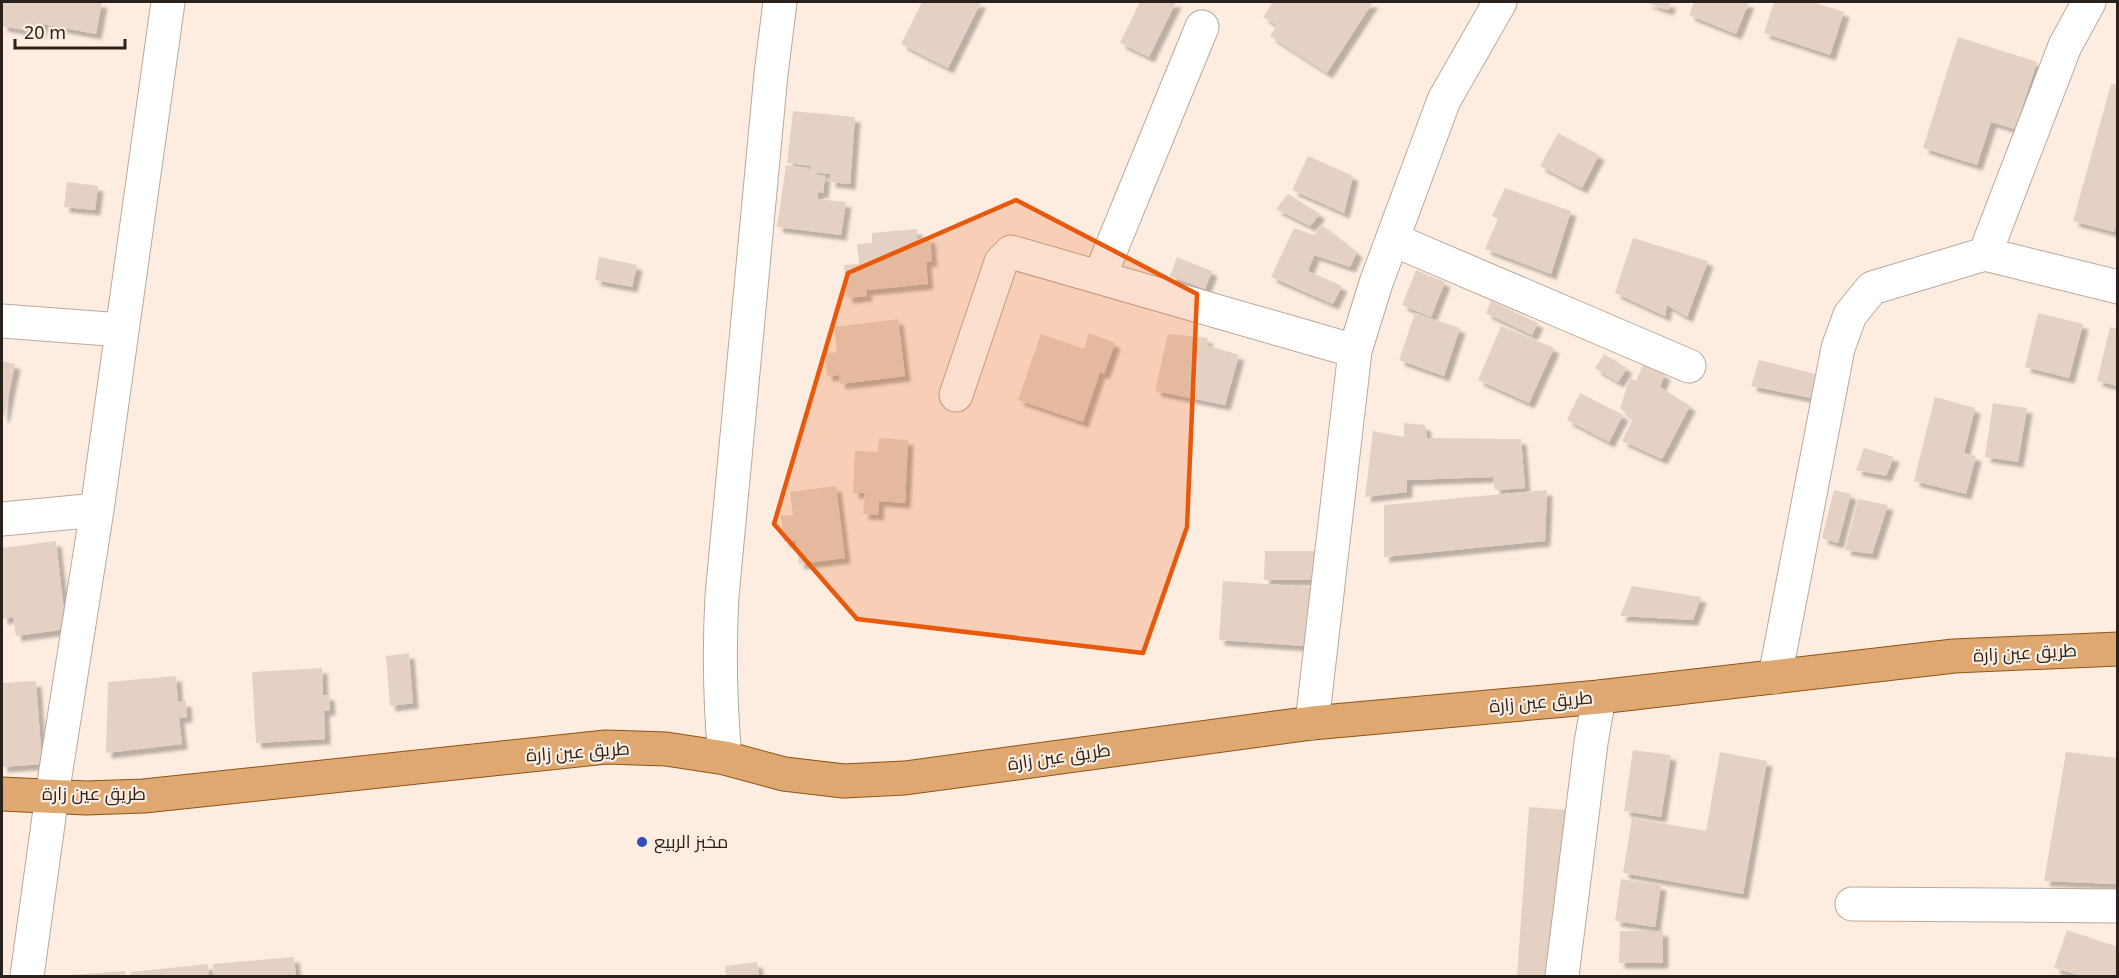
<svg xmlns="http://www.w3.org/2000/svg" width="2119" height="978" font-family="'Noto Sans',Cairo,sans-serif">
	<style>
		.building { fill: #e5d1c3; filter: url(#shadow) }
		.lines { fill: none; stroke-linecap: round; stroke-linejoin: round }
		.minor-casing { stroke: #bba89a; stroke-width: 35 }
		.primary-casing { stroke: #905314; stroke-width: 35 }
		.minor { stroke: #fff; stroke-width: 33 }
		.primary { stroke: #dea870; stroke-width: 33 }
		.marked { fill: #e8590c; fill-opacity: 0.2; stroke: #e8590c; stroke-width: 4.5; stroke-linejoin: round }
		.poi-dot { fill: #2f4bbc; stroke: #fdede1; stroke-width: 2 }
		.labels { text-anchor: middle; stroke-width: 4.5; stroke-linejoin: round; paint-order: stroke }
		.street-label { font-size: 18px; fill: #29221c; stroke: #fdede1 }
		.poi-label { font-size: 18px; fill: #29221c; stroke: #fdede1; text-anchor: start }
	</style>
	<defs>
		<filter id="shadow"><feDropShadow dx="5.5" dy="5.5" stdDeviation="1.5" flood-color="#0004"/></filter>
	</defs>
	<rect width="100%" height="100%" fill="#fdede1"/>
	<!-- building -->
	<path class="building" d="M 2,2 L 102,2 L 96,34 L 42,24 L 40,33 L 2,26 Z
		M 922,2 L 981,2 L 948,68 L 901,44 Z
		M 1140,2 L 1176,2 L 1149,57 L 1120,43 Z
		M 1273,2 L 1373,2 L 1327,73 L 1270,36 L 1277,25 L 1263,17 Z
		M 1645,2 L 1671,2 L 1668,10 Z
		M 1694,2 L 1749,2 L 1736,34 L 1689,15 Z
		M 1774,2 L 1812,2 L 1844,12 L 1830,55 L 1764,33 Z
		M 1958,37 L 2037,62 L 2015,129 L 1991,122 L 1977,165 L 1923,148 Z
		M 2111,84 L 2118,85 L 2118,220 L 2114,232 L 2073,221 Z
		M 793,111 L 855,117 L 850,184 L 830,182 L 831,174 L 810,172 L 811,166 L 787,163 Z
		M 1558,133 L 1599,155 L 1582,188 L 1540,166 Z
		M 1308,156 L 1353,176 L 1344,213 L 1292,190 Z
		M 786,165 L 809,168 L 809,173 L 825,176 L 823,193 L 818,192 L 818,199 L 846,202 L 841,235 L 777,227 Z
		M 67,182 L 98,186 L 95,210 L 64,207 Z
		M 1505,188 L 1571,211 L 1551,274 L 1485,249 L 1498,219 L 1492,216 Z
		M 1288,194 L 1320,214 L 1310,226 L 1276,209 Z
		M 1322,225 L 1357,252 L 1350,267 L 1314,255 L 1308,271 L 1342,286 L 1333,304 L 1271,277 L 1294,228 L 1314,235 Z
		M 917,229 L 917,239 L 930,237 L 932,261 L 926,262 L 928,284 L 866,290 L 867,296 L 847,298 L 844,265 L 859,264 L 857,244 L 872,243 L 872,233 Z
		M 1633,238 L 1708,261 L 1687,317 L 1667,305 L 1665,316 L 1615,293 Z
		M 599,257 L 637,265 L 632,287 L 595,280 Z
		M 1177,257 L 1212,271 L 1205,289 L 1170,276 Z
		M 1416,270 L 1445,282 L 1431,317 L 1402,305 Z
		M 1491,301 L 1538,323 L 1532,335 L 1486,313 Z
		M 1415,313 L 1460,328 L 1444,376 L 1399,360 Z
		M 2038,313 L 2083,324 L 2069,378 L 2025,367 Z
		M 898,319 L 905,376 L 840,384 L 839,375 L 827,376 L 825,353 L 837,352 L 834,327 Z
		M 1501,326 L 1554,348 L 1529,403 L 1478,380 Z
		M 2110,327 L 2118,329 L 2118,386 L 2097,381 Z
		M 1089,333 L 1115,343 L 1104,374 L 1100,372 L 1083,422 L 1018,400 L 1041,334 L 1084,349 Z
		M 1168,334 L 1208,338 L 1206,345 L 1239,355 L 1225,405 L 1155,391 Z
		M 1604,354 L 1627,368 L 1618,382 L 1595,368 Z
		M 1759,360 L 1815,374 L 1811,398 L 1751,386 Z
		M 2,361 L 15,364 L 4,417 L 2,417 Z
		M 1643,365 L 1665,374 L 1660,387 L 1690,406 L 1662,459 L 1622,441 L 1633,419 L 1620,408 L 1630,378 L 1636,381 Z
		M 1580,393 L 1623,415 L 1609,442 L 1567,420 Z
		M 1935,397 L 1975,408 L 1964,453 L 1976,456 L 1966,494 L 1914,481 Z
		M 1993,403 L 2027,408 L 2018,462 L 1985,457 Z
		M 1404,423 L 1425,425 L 1427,438 L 1521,439 L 1525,488 L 1495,490 L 1493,477 L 1407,480 L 1407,492 L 1365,497 L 1373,431 L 1404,437 Z
		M 879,438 L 908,440 L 905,503 L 879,501 L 878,515 L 863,514 L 865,493 L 853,493 L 855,451 L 878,452 Z
		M 1864,448 L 1894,457 L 1886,476 L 1856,470 Z
		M 836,486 L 845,558 L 799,564 L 796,540 L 784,542 L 781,516 L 793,515 L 790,492 Z
		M 1547,490 L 1545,541 L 1384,557 L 1384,505 Z
		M 1834,490 L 1851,494 L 1838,543 L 1822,538 Z
		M 1858,499 L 1888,505 L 1872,554 L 1845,550 Z
		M 56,541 L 66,629 L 16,636 L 13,617 L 2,619 L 2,548 Z
		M 1265,551 L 1324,551 L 1324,580 L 1264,580 Z
		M 1223,581 L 1325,588 L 1320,647 L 1219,640 Z
		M 1632,586 L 1701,597 L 1693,620 L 1620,616 Z
		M 409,653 L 413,703 L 390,706 L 386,656 Z
		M 322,668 L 323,695 L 329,695 L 330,710 L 324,711 L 325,739 L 256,743 L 252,672 Z
		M 176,676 L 178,702 L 186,701 L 187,717 L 179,718 L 182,744 L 106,753 L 108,682 Z
		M 36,681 L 42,764 L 2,767 L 2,683 Z
		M 1633,750 L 1671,755 L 1661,817 L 1624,811 Z
		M 1720,752 L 1767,761 L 1743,894 L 1623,873 L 1632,818 L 1706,831 Z
		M 2066,752 L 2118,758 L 2118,884 L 2044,881 Z
		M 1529,807 L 1568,810 L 1556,976 L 1517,976 Z
		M 1621,879 L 1661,885 L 1655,927 L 1615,921 Z
		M 2067,930 L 2118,947 L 2118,976 L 2081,976 L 2054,968 Z
		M 1620,931 L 1663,931 L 1663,963 L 1619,963 Z
		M 294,957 L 296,976 L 214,976 L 213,964 Z
		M 757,962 L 759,976 L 726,976 L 725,966 Z
		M 208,964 L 209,976 L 131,976 L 131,972 Z
		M 125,971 L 126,976 L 71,976 L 71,975 Z"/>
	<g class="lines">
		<defs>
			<path id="minor" d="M 1394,240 L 1689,366
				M 1985,254 L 2118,287
				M 1100,276 L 1202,27
				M 2,321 L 122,330
				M 956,395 L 1001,262 L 1011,252 L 1355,351
				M 2,519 L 97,510
				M 1775,677 L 1838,348 L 1850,315 L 1872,288 L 1985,254 L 2065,46 L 2089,2
				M 1312,723 L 1355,351 L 1376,283 L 1444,100 L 1500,2
				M 725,758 C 720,703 719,650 722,596 L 771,74 L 780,2
				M 1852,904 L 2118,906
				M 27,976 L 52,795 L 97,510 L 168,2
				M 1562,976 L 1591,743 L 1599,697"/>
			<path id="primary" d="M 2,794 L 86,798 L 144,796 L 606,747 L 666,749 L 725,758 L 784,774 L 844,781 L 905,778 L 1312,723 L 1599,697 L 1954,656 L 2118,649"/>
		</defs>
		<!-- minor casing -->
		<use href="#minor" class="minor-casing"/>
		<!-- primary casing -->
		<use href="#primary" class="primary-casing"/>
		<!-- minor -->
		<use href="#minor" class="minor"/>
		<!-- primary -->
		<use href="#primary" class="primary"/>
	</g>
	<!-- marked area -->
	<path class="marked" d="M 1016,200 L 1197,294 L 1187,527 L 1143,653 L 857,619 L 774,524 L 848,273 Z"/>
	<!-- markers -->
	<circle class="poi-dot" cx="642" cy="842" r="6"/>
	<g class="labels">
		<!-- street labels -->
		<g class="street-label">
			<text transform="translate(2025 653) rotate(-3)" y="6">طريق عين زارة</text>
			<text transform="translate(1541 702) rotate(-5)" y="6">طريق عين زارة</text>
			<text transform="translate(578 752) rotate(-4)" y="6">طريق عين زارة</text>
			<text transform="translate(1059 757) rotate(-8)" y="6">طريق عين زارة</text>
			<text x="94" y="800">طريق عين زارة</text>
		</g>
		<!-- poi labels -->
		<g class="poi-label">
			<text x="654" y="848">مخبز الربيع</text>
		</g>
	</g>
	<!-- border -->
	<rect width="2119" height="978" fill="none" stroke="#29221c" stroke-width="6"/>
	<!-- scale -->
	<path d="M15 39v9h110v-9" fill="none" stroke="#29221c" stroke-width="3"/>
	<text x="24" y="39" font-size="18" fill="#29221c" stroke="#fdede1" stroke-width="4.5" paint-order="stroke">20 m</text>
</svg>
